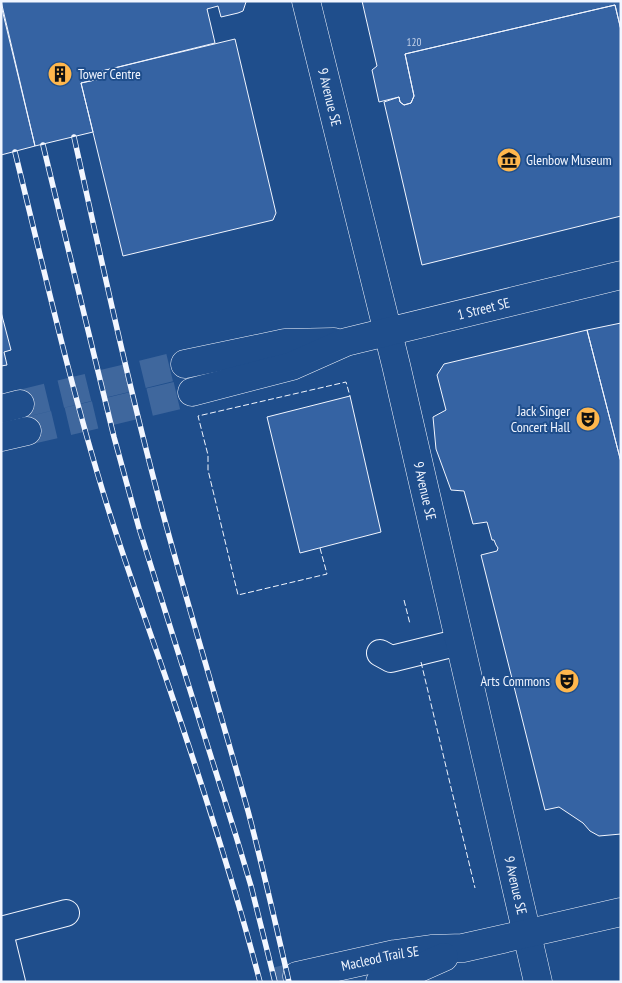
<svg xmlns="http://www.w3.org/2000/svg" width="622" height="983" font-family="'PT Sans Narrow',sans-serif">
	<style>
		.building { fill: #3563a3; stroke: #f2f6ff }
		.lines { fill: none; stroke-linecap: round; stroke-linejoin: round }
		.major-tunnel { stroke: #3f679d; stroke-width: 28; stroke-dasharray: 28 14; stroke-linecap: butt }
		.minor-casing { stroke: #f2f6ff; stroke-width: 28 }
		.major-casing { stroke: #f2f6ff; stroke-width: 29 }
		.minor { stroke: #1f4e8c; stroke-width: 26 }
		.major { stroke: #1f4e8c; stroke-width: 28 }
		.rail-casing { stroke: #f2f6ff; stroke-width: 5.5 }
		.rail { stroke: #1f4e8c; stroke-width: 4; stroke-dasharray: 11; stroke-linecap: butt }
		.fence { stroke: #f2f6ff; stroke-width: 1; stroke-dasharray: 6 2.5; stroke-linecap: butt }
		.labels { text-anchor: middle; stroke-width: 4; stroke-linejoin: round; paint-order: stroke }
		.number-label { font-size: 11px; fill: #c3d1e8 }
		.poi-label { font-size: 14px; fill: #f2f6ff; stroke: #1f4e8c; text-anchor: start }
		.street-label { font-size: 14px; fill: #f2f6ff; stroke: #1f4e8c }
	</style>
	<rect width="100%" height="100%" fill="#1f4e8c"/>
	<!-- building -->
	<path class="building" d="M 1,1 L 246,1 L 246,2 L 243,11 L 238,13 L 221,17 L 218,6 L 207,9 L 215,43 L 102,71 L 104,78 L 81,83 L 93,132 L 35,146 Z
		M 362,1 L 621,1 L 621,30 L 615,5 L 405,54 L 414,96 L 411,103 L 404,105 L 400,102 L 399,97 L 379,102 L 372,70 L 377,66 Z
		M 1,5 L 35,146 L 1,155 Z
		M 615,5 L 621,30 L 621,216 L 422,265 L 384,102 L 399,97 L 400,102 L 404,105 L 411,103 L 414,96 L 405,54 Z
		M 235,39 L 276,213 L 273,220 L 123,256 L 81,83 L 104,78 L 102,71 Z
		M 1,312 L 11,350 L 4,352 L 7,365 L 1,366 Z
		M 621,323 L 621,462 L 587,330 Z
		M 587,330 L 621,462 L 621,834 L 599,836 L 590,831 L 583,823 L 559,807 L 545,810 L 481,555 L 497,551 L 498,548 L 496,545 L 494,540 L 492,540 L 487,522 L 473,524 L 464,491 L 451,490 L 436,449 L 433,417 L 446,410 L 437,375 L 444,364 Z
		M 350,396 L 381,532 L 300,553 L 267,417 Z"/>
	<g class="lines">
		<!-- major-tunnel -->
		<path class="major-tunnel" d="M 20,404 L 185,364
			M 27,431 L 192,392
			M 273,982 L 297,976"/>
		<defs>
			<path id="minor" d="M 380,653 L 391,659 L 460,642
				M 1,930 L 66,913
				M 1,937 L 12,982"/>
			<g id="major">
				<path id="s1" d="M 306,1 L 396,365 L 538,982"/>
				<path d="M 185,364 L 285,343 L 334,342"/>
				<path id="s2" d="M 192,392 L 292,366 L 346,342 L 621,275"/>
				<path d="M 1,409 L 20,404"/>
				<path d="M 1,437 L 27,431"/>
				<path id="s3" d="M 297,976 L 395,954 L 431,949 L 463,948 L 621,912"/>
				<path d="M 380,982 L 399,977 L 444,957"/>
			</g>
		</defs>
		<!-- minor casing -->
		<use href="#minor" class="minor-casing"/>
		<!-- major casing -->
		<use href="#major" class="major-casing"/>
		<!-- minor -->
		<use href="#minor" class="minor"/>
		<!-- major -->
		<use href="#major" class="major"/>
		<defs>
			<path id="rail" d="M 74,137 C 101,258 127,379 159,499 C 187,604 219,707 248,811 C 263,868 276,925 289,982
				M 43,145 L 114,437 L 139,528 L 236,836 L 251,886 L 275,982
				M 15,152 C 44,270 71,389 107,505 C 126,566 148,626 169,687 C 202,784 234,882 260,982"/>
		</defs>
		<!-- rail casing -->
		<use href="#rail" class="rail-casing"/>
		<!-- rail -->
		<use href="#rail" class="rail"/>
		<!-- fence -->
		<path class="fence" d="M 320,548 L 327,574 L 238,595 L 208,470 L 208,455 L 198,416 L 346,382 L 350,396
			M 404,600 L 410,624
			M 421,662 L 475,888"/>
	</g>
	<!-- icons -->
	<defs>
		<symbol id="building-disc" viewBox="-11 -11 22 22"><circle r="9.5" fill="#ffb74d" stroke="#1f4e8c"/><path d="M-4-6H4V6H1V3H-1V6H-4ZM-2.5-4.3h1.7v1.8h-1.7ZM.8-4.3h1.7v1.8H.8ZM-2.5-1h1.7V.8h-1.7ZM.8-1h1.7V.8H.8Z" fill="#111"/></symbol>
		<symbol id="museum-disc" viewBox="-11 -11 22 22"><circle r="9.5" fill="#ffb74d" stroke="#1f4e8c"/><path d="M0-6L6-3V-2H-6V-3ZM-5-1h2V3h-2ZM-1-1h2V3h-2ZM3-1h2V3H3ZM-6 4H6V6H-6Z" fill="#111"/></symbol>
		<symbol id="theatre-disc" viewBox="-11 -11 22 22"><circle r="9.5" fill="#ffb74d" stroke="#1f4e8c"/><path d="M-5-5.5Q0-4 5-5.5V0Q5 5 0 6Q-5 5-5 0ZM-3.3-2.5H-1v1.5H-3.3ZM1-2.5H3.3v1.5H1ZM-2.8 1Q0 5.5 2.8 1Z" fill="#111"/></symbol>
	</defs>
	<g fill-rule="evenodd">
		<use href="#building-disc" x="46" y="60" width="28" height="28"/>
		<use href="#museum-disc" x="495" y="146" width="28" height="28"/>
		<use href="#theatre-disc" x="574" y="405" width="28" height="28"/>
		<use href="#theatre-disc" x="553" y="667" width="28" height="28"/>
	</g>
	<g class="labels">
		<!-- number labels -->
		<g class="number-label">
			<text x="414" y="46">120</text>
		</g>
		<!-- poi labels -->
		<g class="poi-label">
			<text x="78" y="79">Tower Centre</text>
			<text x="526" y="165">Glenbow Museum</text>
			<text x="570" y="416" text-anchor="end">Jack Singer<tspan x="570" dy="16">Concert Hall</tspan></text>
			<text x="550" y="686" text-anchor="end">Arts Commons</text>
		</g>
		<!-- street labels -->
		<g class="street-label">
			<text dy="5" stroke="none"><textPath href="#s1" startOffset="99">9 Avenue SE</textPath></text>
			<text dy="5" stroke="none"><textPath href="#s2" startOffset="304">1 Street SE</textPath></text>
			<text dy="5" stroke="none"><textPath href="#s1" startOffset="504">9 Avenue SE</textPath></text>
			<text dy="5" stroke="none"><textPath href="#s1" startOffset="909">9 Avenue SE</textPath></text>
			<text dy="5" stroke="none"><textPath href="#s3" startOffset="85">Macleod Trail SE</textPath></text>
		</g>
	</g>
	<!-- border -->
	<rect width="622" height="983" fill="none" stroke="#f2f6ff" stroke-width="5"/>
</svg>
